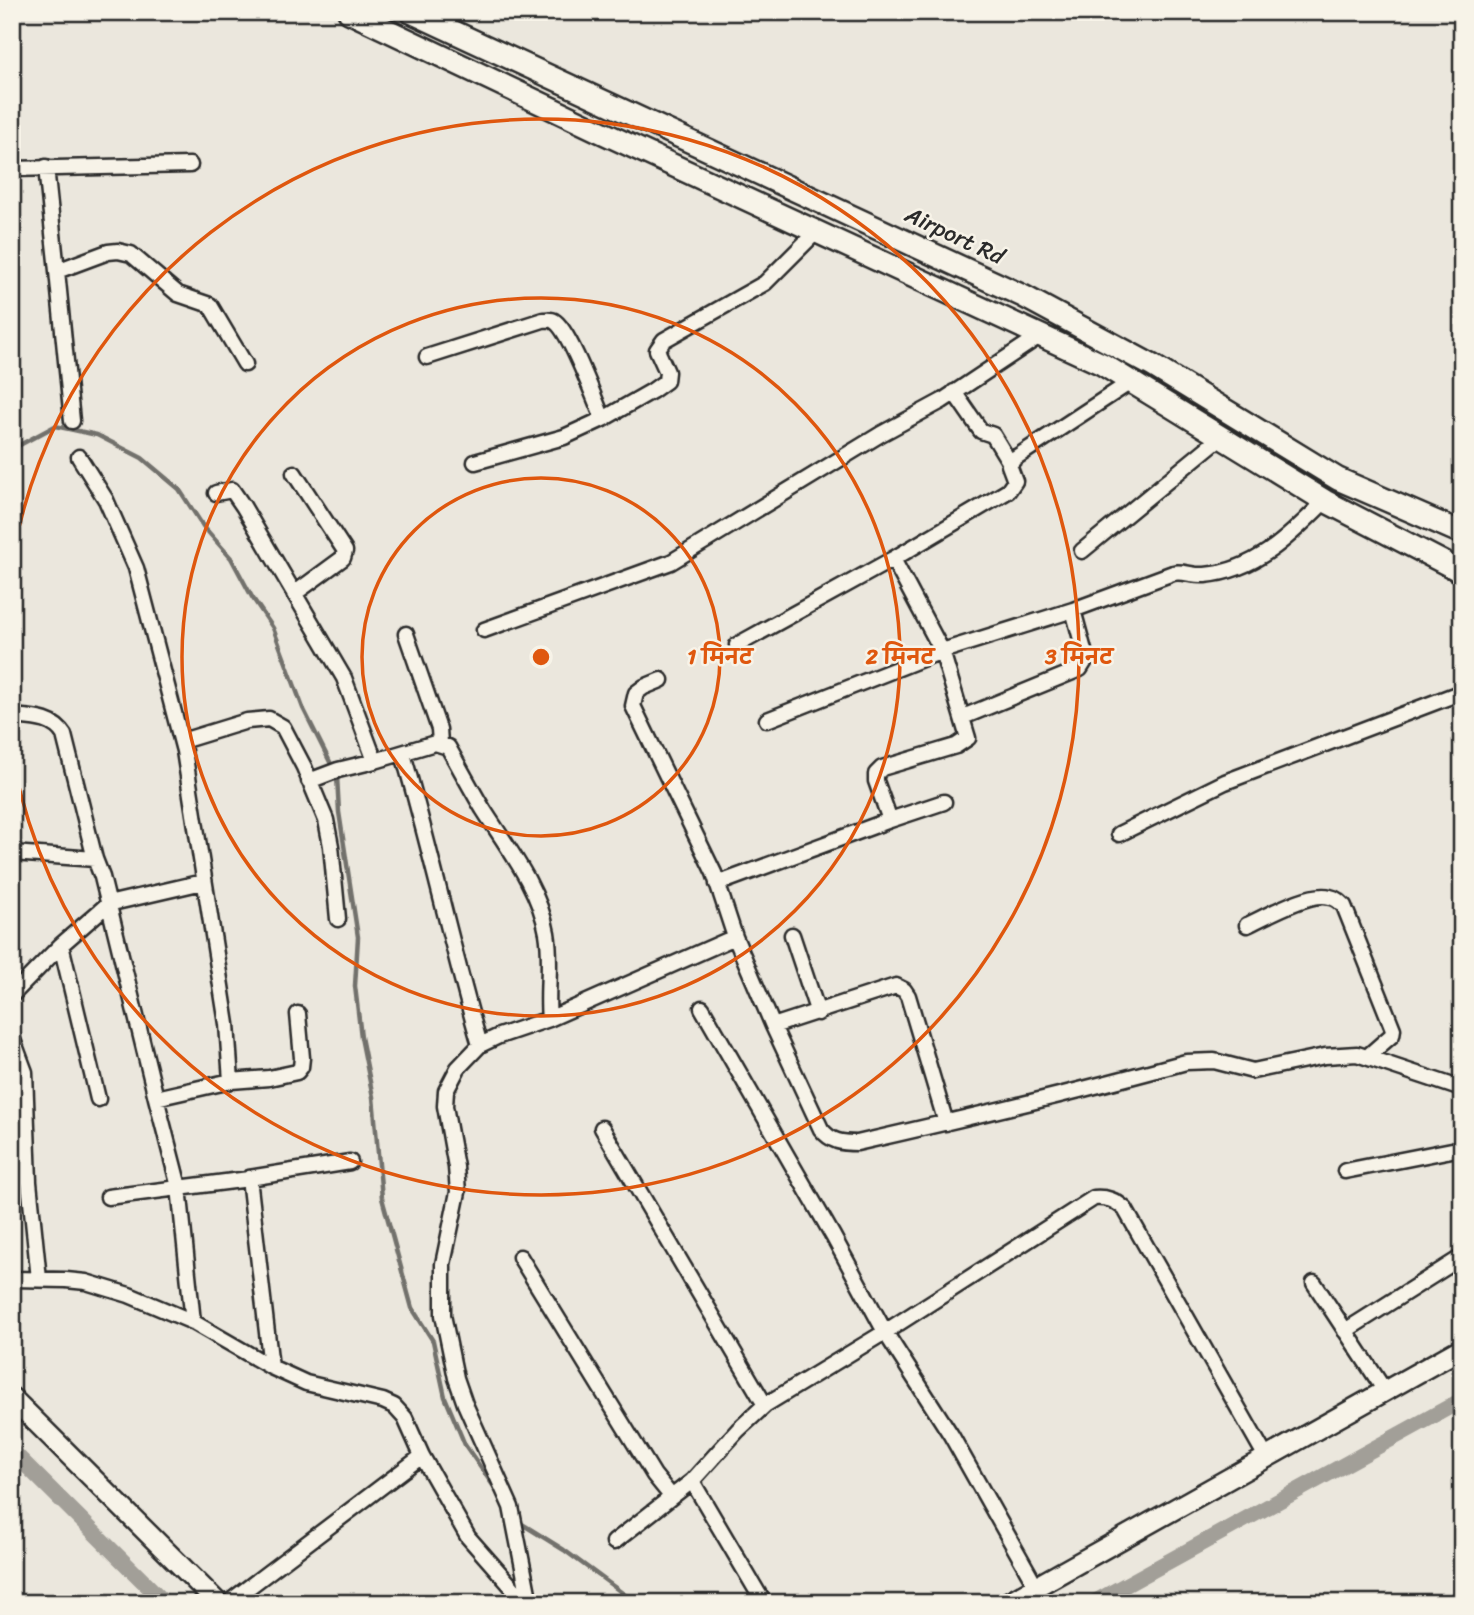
<svg xmlns="http://www.w3.org/2000/svg" width="1474" height="1615" font-family="Sriracha,'Playpen Sans Deva',sans-serif">
	<style>
		.lines { fill: none; stroke-linecap: round; stroke-linejoin: round }
		.stream { stroke: #72716c; stroke-width: 4.5 }
		.canal { stroke: #a29f98; stroke-width: 16 }
		.street-casing { stroke: #2b2b2b; stroke-width: 19 }
		.secondary-casing { stroke: #2b2b2b; stroke-width: 24 }
		.primary-casing { stroke: #2b2b2b; stroke-width: 26 }
		.street { stroke: #f7f3e8; stroke-width: 14 }
		.secondary { stroke: #f7f3e8; stroke-width: 19 }
		.primary { stroke: #f7f3e8; stroke-width: 21 }
		.ring { fill: none; stroke: #df570e; stroke-width: 3.5 }
		.labels { text-anchor: middle; stroke-width: 5; stroke-linejoin: round; paint-order: stroke }
		.street-label { font-size: 23px; fill: #2b2b2b; stroke: #f7f3e8 }
		.centre { fill: #df570e; stroke: #f7f3e8; stroke-width: 3.5 }
		.ring-label { font-size: 21px; text-anchor: middle; font-weight: bold; fill: #df570e; stroke: #f7f3e8; stroke-width: 5; stroke-linejoin: round; paint-order: stroke }
	</style>
	<rect width="100%" height="100%" fill="#ebe7dd"/>
	<filter id="ink" filterUnits="userSpaceOnUse"><feTurbulence type="fractalNoise" baseFrequency=".0143" numOctaves="2"/><feDisplacementMap in="SourceGraphic" scale="14" xChannelSelector="R" yChannelSelector="G"/><feConvolveMatrix kernelMatrix="1 2 1 2 8 2 1 2 1" color-interpolation-filters="sRGB"/></filter>
	<g filter="url(#ink)">
		<g class="lines">
			<!-- stream -->
			<path class="stream" d="M 12,452 L 16,447 L 55,426 L 97,435 L 142,458 L 179,489 L 203,526 L 231,558 L 252,597 L 273,628 L 303,708 L 337,776 L 339,812 L 358,937 L 355,986 L 361,1037 L 373,1097 L 382,1198 L 412,1308 L 433,1341 L 445,1397 L 465,1445 L 499,1494
				M 518,1517 L 522,1524 L 564,1550 L 636,1603"/>
			<!-- canal -->
			<path class="canal" d="M 12,1451 L 165,1603
				M 1093,1603 L 1462,1400"/>
			<defs>
				<path id="street" d="M 46,167 L 57,271 L 108,252 L 118,251 L 131,254 L 178,294 L 210,305 L 245,364
					M 12,169 L 190,165
					M 57,271 L 72,421
					M 427,357 L 543,320 C 546,320 551,319 554,321 C 569,329 595,400 603,419 L 564,437 L 475,462
					M 954,392 L 981,431 L 993,435 L 1010,463
					M 603,419 L 652,391 L 666,381 L 667,372 L 657,350 L 664,340 L 765,283 L 816,232
					M 79,457 L 106,500 L 136,568 L 184,751 L 227,1024 L 231,1081
					M 294,473 L 345,551 L 343,558 L 294,594
					M 216,493 L 232,490 L 243,506 L 344,678 L 375,761
					M 1082,551 L 1221,437
					M 893,559 L 942,651 L 968,738 L 956,746 L 882,768 L 876,774 L 876,781 L 890,820 L 944,802
					M 484,630 L 671,562 L 881,434 L 942,401 L 1041,335
					M 406,634 L 439,729 L 440,743
					M 737,645 L 893,559 L 1008,491 L 1015,481 L 1009,465 L 1015,458 L 1132,381
					M 661,680 L 644,687 L 636,693 L 633,706 L 714,873 L 735,937
					M 12,716 C 31,718 53,717 64,735 L 95,859 L 102,877 L 156,1098
					M 963,717 L 1080,669 L 1085,661 L 1085,654 L 1073,610
					M 767,720 L 942,651 L 1073,610 L 1173,573 C 1184,571 1193,576 1205,575 C 1256,571 1291,535 1325,501
					M 182,741 L 247,721 L 269,719 L 283,727 L 304,767 L 326,820 L 331,846 L 338,919
					M 403,754 C 431,850 452,949 480,1045
					M 309,781 L 338,770 L 375,761 L 435,743 L 448,747 C 460,768 471,789 483,809 C 507,847 539,887 547,933 C 552,962 546,991 549,1019
					M 1119,834 L 1225,782 L 1462,692
					M 12,853 L 95,859
					M 717,884 L 890,820
					M 1247,925 C 1267,916 1310,891 1330,897 C 1336,898 1340,902 1344,906 L 1393,1029 L 1392,1035 L 1368,1056
					M 792,935 L 818,1013
					M 61,945 L 98,1099
					M 12,995 L 61,945 L 108,904 L 203,882
					M 702,1008 L 833,1236 L 885,1332 L 951,1435 L 1036,1586
					M 773,1026 L 896,986 L 904,990 L 908,996 L 946,1123
					M 12,1037 L 25,1072 L 29,1182 L 39,1279
					M 602,1128 L 765,1405
					M 1345,1171 L 1462,1148
					M 108,1197 L 249,1179
					M 520,1257 L 654,1475 L 671,1496
					M 12,1279 L 66,1280 L 86,1282 L 129,1295 L 193,1322 L 271,1367 L 306,1383 L 383,1401 L 394,1406 L 405,1418 L 422,1456 L 468,1537 L 526,1603
					M 1314,1283 L 1385,1391
					M 193,1322 L 179,1187 L 156,1098 L 231,1081 L 269,1078 L 297,1072 L 301,1067 L 302,1058 L 298,1014
					M 1345,1331 L 1462,1257
					M 271,1367 L 249,1178 L 350,1162
					M 692,1481 L 761,1598
					M 614,1542 L 692,1481 L 738,1430 L 765,1405 L 885,1332 L 1094,1198 C 1107,1197 1115,1200 1125,1209 L 1266,1457
					M 228,1603 L 422,1456
					M 530,1603 L 511,1507 L 465,1404 L 456,1378 L 443,1315 L 443,1264 L 458,1192 L 456,1167 L 445,1106 L 446,1091 L 458,1068 L 480,1045 L 499,1036 L 549,1019 L 735,937 L 773,1026 L 821,1129 C 831,1142 842,1143 857,1143 C 967,1118 1077,1092 1186,1062 L 1214,1061 L 1253,1071 L 1325,1056 L 1357,1054 L 1462,1089"/>
				<path id="secondary" d="M 12,1398 L 218,1603
					M 1007,1603 L 1462,1348"/>
				<path id="primary" d="M 349,12 L 599,131 L 1102,364 L 1325,501 L 1462,572
					M 411,12 L 1023,296 L 1153,366 L 1338,479 L 1462,533"/>
			</defs>
			<!-- street casing -->
			<use href="#street" class="street-casing"/>
			<!-- secondary casing -->
			<use href="#secondary" class="secondary-casing"/>
			<!-- primary casing -->
			<use href="#primary" class="primary-casing"/>
			<!-- street -->
			<use href="#street" class="street"/>
			<!-- secondary -->
			<use href="#secondary" class="secondary"/>
			<!-- primary -->
			<use href="#primary" class="primary"/>
		</g>
	</g>
	<!-- distance rings -->
	<g class="ring">
		<circle cx="541" cy="657" r="179"/>
		<circle cx="541" cy="657" r="359"/>
		<path d="M13 554A538 538 0 1 1 13 760"/>
	</g>
	<g class="labels">
		<!-- street labels -->
		<g class="street-label">
			<text transform="translate(955 235) rotate(25)" y="8">Airport Rd</text>
		</g>
	</g>
	<circle cx="541" cy="657" r="10" class="centre"/>
	<g class="ring-label">
		<text x="720" y="664">1 मिनट</text>
		<text x="900" y="664">2 मिनट</text>
		<text x="1079" y="664">3 मिनट</text>
	</g>
	<!-- margin -->
	<rect width="1474" height="1615" fill="none" stroke="#f7f3e8" stroke-width="42"/>
	<rect x="21" y="21" width="1432" height="1573" fill="none" stroke="#2b2b2b" stroke-width="2.5" filter="url(#ink)"/>
</svg>
